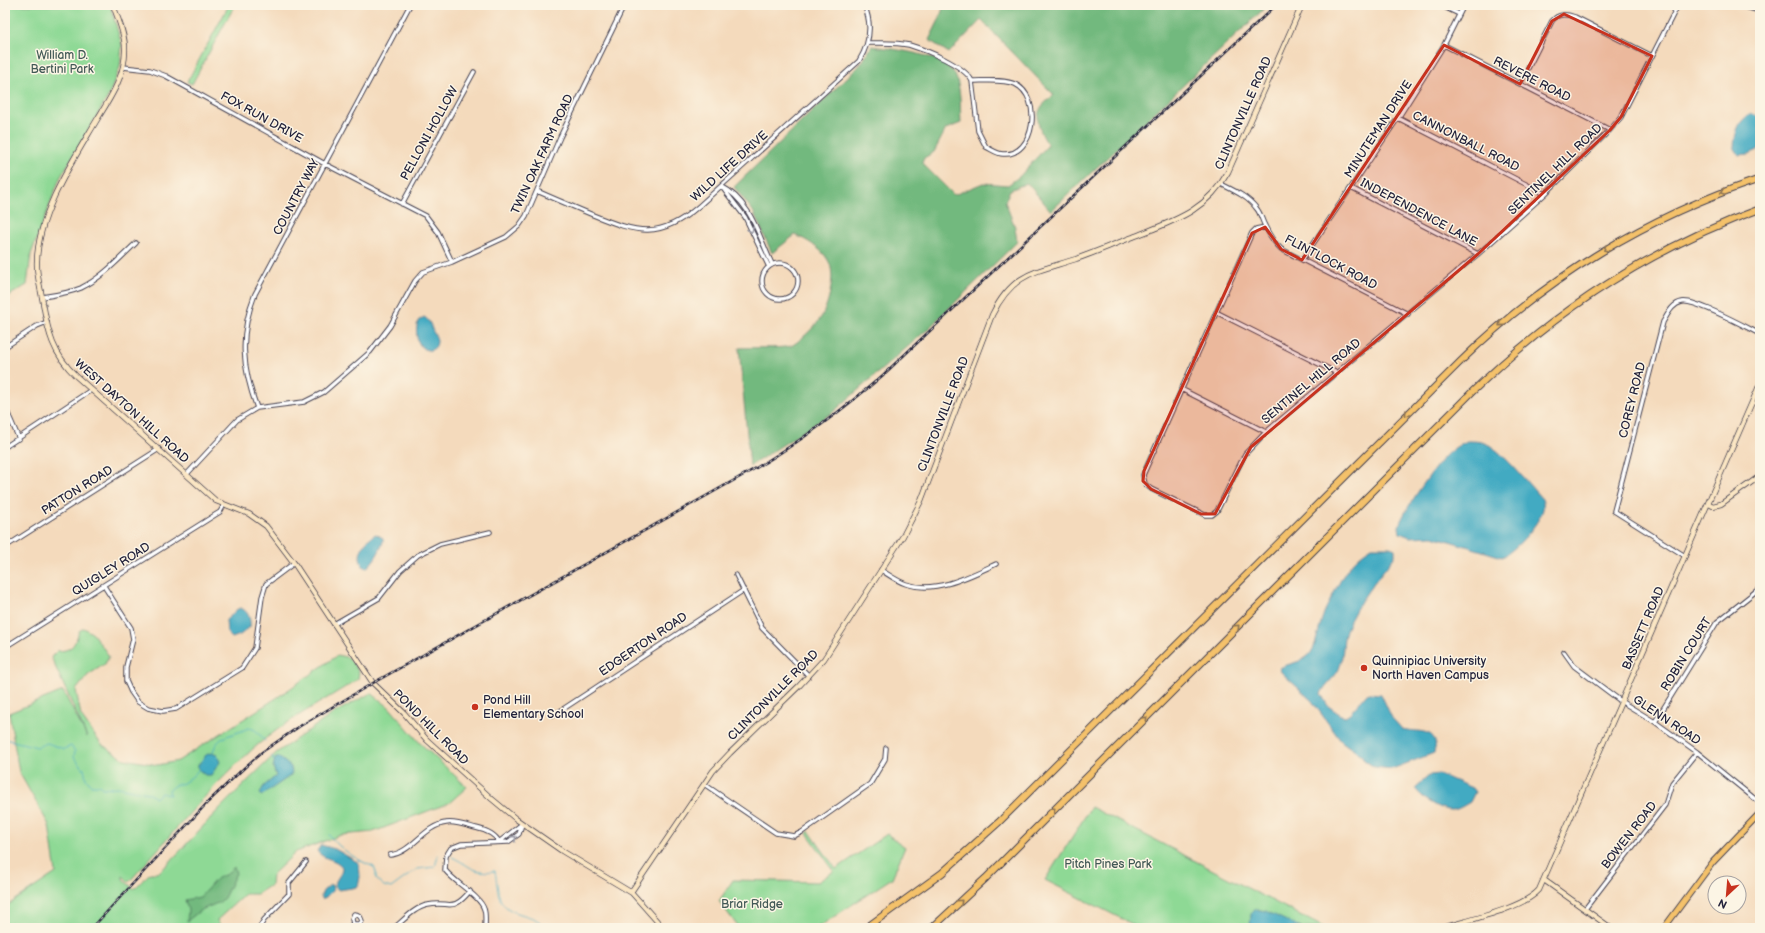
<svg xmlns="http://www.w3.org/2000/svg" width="1765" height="933" font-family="'Balsamiq Sans',sans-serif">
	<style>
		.green { fill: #8ed995; stroke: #587e68 }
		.forest { fill: #72b97e; stroke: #4a6e5c }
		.water { fill: #43aac2; stroke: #32667e }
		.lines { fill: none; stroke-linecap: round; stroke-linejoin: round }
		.stream { stroke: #43aac2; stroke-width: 1 }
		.street-casing { stroke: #423e4e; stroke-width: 5.5 }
		.secondary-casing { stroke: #423e4e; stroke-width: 6 }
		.primary-casing { stroke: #423e4e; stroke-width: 7 }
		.highway-casing { stroke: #423e4e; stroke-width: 8 }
		.street { stroke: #fff; stroke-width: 3.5 }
		.secondary { stroke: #fbe6c3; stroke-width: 4.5 }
		.primary { stroke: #f4c16a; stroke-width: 5 }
		.highway { stroke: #f4c16a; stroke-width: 6 }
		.rail-casing { stroke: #22223b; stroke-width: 2.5 }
		.rail { stroke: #fcf5e5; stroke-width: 1; stroke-dasharray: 3; stroke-linecap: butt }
		.oneway { stroke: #8b7252 }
		.oneway2 { stroke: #9c9ca7 }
		.marked { fill: #c8321e; fill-opacity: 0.2; stroke: #c8321e; stroke-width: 3; stroke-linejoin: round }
		.poi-dot { fill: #c8321e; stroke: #fcf5e5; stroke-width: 1.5 }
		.labels { text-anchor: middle; stroke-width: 3; stroke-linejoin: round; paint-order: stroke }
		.park-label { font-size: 12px; fill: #425956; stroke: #fcf5e5 }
		.street-label { font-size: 12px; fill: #22223b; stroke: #fcf5e5 }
		.poi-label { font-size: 12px; fill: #22223b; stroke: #fcf5e5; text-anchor: start }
	</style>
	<rect width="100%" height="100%" fill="#fcf5e5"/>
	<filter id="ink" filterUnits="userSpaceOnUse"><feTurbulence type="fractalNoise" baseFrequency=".025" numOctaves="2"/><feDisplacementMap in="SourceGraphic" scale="8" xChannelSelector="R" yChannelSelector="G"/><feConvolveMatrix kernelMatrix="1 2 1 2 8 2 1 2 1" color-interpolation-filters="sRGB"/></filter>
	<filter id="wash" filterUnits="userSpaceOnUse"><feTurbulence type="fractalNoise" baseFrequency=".012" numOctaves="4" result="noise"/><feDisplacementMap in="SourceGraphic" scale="16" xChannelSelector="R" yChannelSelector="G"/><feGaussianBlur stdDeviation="0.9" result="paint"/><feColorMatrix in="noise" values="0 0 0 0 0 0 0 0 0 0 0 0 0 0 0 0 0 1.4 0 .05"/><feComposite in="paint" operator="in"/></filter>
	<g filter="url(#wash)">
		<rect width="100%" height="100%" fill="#f4dabc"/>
		<!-- green -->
		<path class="green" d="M 5,5 L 110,5 L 122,45 L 120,67 L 109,95 L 60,178 L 31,254 L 27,285 L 5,298 Z
			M 229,5 L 235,5 L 192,84 L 187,82 Z
			M 84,628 L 93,634 L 109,656 L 105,664 L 88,675 L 76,690 L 81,716 L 101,744 L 124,759 L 158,765 L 178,761 L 278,697 L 338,655 L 349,658 L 359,672 L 358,679 C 323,702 286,720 254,748 C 208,789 170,837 129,882 L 123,876 L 123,879 L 134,889 L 150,873 L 158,873 L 167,865 L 221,807 L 276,753 L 334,713 L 371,693 L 389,707 L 420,743 L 467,787 L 449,803 L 373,832 L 341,835 L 296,852 L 272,875 L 271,885 L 257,894 L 245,894 L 217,920 L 221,928 L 5,928 L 5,907 L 56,873 L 49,825 L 19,772 L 9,713 L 63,691 L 87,737 L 51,657 L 57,651 C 72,651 75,645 79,631 Z
			M 1091,807 L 1325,928 L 1140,928 L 1045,880 Z
			M 809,831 L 836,869 L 887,834 L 905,847 L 892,878 L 817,928 L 739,928 L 719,901 L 733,880 L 818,882 L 834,871 L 807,833 Z"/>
		<!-- forest -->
		<path class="forest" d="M 944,5 L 1268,5 L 1051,211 L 1027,183 L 1010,190 L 1005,202 L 1015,227 L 1017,242 L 928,329 L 832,413 L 750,466 L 739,348 C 751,347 780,349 791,346 C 798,343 816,326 820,319 C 828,307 837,274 828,260 C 821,248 807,240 795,235 L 772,253 L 753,211 L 734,187 L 861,64 L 872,46 C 892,49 938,54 951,69 C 962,80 960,109 961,123 L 946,129 L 934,152 L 924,158 L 922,163 L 954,195 L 983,183 L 1008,185 L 1020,176 L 1048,145 C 1041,133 1033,119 1042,106 C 1045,102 1051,98 1054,95 L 981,20 L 949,53 L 929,40 L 939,20 Z
			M 234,867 L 236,873 L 224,898 L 220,902 L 201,910 L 187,921 L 188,910 L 185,900 L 200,897 L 217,878 L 227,874 Z"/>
		<!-- water -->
		<path class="water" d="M 1752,114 L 1760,117 L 1760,149 L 1749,154 L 1739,155 L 1734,147 C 1735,134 1738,119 1752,114 Z
			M 424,317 C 429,320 430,323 432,329 C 433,333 437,336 437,341 C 437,357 410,353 418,321 Z
			M 1467,441 C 1474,441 1482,441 1489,445 C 1505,454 1529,485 1542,499 C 1543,502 1544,506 1543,509 C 1540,523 1515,551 1502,557 L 1433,536 L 1410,537 L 1400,533 C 1400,531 1399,529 1399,527 C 1399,517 1436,465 1444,457 C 1451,450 1458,445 1467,441 Z
			M 376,534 L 383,538 C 385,544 372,565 366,568 L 364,567 C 354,556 365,539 376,534 Z
			M 1372,547 L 1390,547 L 1395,549 L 1395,556 C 1377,579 1357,602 1346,630 C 1342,641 1344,657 1339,669 C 1335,678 1325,684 1321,694 L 1328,706 L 1344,717 L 1350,713 L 1368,693 L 1381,694 L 1392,718 L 1402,729 C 1418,733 1441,727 1434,753 L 1392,769 L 1374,767 L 1364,760 L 1362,756 L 1341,741 L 1312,701 L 1281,672 L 1280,668 C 1289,663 1300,663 1308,656 C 1316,650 1319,626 1323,616 C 1325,609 1329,603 1332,597 C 1343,575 1350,560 1372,547 Z
			M 240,608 C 248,610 251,619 250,627 L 240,635 L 232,638 L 227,633 L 226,620 L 236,610 Z
			M 211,753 L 217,755 L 220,762 L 211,775 L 205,775 L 198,769 L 198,765 L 206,755 Z
			M 279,757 L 291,767 L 292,773 L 290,776 L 261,796 L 260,793 L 264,786 L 276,776 L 273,767 L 275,759 Z
			M 1439,774 L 1472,788 L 1475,792 L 1470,802 C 1465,805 1459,809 1453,810 C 1441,811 1421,798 1415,788 L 1430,775 Z
			M 321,845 L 335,849 L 359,863 L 360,877 L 358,887 L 339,890 L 335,887 C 334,879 343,875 342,867 C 336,858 323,860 317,851 Z
			M 330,885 L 332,885 L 333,890 L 323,900 L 321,896 L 323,891 Z
			M 1254,909 L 1266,911 L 1301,928 L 1250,928 L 1251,914 Z"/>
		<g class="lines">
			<!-- stream -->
			<path class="stream" d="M 5,739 L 37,747 L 47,743 L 64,749 L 71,746 L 75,751 L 74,757 L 84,769 L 86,779 L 91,785 L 99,785 L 102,788 L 118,787 L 148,793 L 156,798 L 161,793 L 170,795 L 169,790 C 177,781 180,786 185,782 C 190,778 196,774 199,769
				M 213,753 C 216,734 234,736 248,728 C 256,728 260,735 265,741
				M 272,756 L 274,761
				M 329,835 C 341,850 357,860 374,867 L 376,872 L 376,879 L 384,886 L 391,888 L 417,869 L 435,867 L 438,855
				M 452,857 C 470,865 472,874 495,871 C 497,881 497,890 500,899 C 507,915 528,913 540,922 L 538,928"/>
		</g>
	</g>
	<g filter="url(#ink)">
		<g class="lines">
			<defs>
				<path id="street" d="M 1440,5 L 1459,14
					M 1739,5 L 1760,11
					M 868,43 C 881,43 896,42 909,45 C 926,50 964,65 972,81
					M 1444,45 L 1610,130
					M 123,67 L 150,70 L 166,76 L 325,164 L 426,216 L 438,232 L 452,262
					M 972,81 C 985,81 1003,79 1015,84 C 1043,97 1035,157 1003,154 C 997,154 991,149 986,147 L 978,131 Z
					M 1520,84 L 1552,21 C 1559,13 1566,14 1575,17 L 1652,56
					M 1398,118 L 1545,194
					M 1221,184 C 1235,191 1248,197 1257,209 C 1261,214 1262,221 1265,226 C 1269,235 1274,242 1281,249 L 1408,314
					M 721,186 C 751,201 759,237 772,264
					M 722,187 L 745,217 L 769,267
					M 1351,188 L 1478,254
					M 537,191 C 555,199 574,207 593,215 C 637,233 660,240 699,206 L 859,61 C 870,43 873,25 864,5
					M 402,204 L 474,72
					M 1265,227 L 1256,229 L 1252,233 L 1143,475 L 1145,484 L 1151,489 L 1205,515 L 1212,515 L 1217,511 L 1245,454 L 1266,432 L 1478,254 L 1545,194 L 1610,130 L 1621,117 L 1678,5
					M 1302,260 L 1398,118 L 1444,45 L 1464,5
					M762 281a18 18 0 1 1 36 0a18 18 0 1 1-36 0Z
					M 42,297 C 56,295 69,293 81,288 C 102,278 120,258 136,243
					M 1216,312 L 1337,373
					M 5,347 L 37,326 L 47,322
					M 1181,389 L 1266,432
					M 5,407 L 19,439
					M 257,408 C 242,367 239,335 255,294 L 410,5
					M 5,447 L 91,390
					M 187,474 L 237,420 L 257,408 L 304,402 L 324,392 L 370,352 L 390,326 L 415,281 L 423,272 L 452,262 L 506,237 L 519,226 L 526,216 L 560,137 L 623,8 L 626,5
					M 5,547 L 159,449
					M 1685,556 L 1614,511 L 1663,322 C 1668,314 1672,304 1682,302 C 1695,299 1746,327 1760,334
					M 881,570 C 889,575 897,581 906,584 C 936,594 970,576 996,564
					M 736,575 L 762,628 L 809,676
					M 104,586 L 131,628 L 133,639 L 126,667 L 126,681 L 131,692 L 138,702 L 148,708 L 163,711 L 176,709 L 242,668 L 255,648 L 262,597 L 266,584 L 294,563
					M 334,624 L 379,598 L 400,571 L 418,555 L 440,544 L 490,532
					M 5,647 L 215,515 L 220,512 L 224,505
					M 1564,652 L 1574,666 L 1622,702 L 1655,722 L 1697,752 L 1760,803
					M 554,715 L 744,590
					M 1655,722 L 1717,622 L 1760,588
					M 704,784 L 776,833 L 794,836 L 802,832 L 870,784 L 885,759 L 886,748
					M 499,842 L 522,824
					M 390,855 C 412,853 423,826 446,823 C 454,821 468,826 476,828 C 485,830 495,834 499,842
					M 1585,909 L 1665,805 L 1672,783 L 1697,752
					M 259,928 L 264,920 L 289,894 L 289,883 L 306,862
					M 348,928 L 353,924 L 360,924 L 362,921 C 361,917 359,914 354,914 L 352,919 L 353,924
					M 394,928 C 404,920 415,907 428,905 C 450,900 451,914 470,891
					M 485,928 C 485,922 486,914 484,909 C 480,896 454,882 445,870 L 446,856 L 451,848 L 461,844 L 508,842 L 519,834 L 522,824"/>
				<path id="secondary" d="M 113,5 C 118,19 125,34 125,48 C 126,74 111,97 98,118 C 74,159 38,212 37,261 C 36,275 41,289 43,303 C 48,333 53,354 76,376 L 216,501 L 249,514 L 266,526 L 294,563 L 373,683 L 404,713 L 427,740 L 492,799 L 516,819 L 562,851 L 632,893 L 663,928
					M 1709,504 L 1713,506 L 1721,504 L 1760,476
					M 1544,880 L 1611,928
					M 631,892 L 713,771 L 730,753 L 799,686 L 824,659 L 903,536 L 921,501 L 992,315 C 1013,272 1036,272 1076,259 C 1096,252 1114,244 1133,237 C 1173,221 1206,212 1228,172 L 1302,5
					M 1442,928 C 1468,920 1522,909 1539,890 L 1760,384"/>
				<path id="primary" d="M 1664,928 L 1713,862 L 1760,813"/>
				<path id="highway" d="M 866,928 L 942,873 L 999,822 L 1461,361 C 1545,278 1648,216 1760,179
					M 932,928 L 986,878 L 1472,392 C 1556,310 1649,249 1760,209"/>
			</defs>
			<!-- street casing -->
			<use href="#street" class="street-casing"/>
			<!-- secondary casing -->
			<use href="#secondary" class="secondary-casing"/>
			<!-- primary casing -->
			<use href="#primary" class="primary-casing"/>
			<!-- highway casing -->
			<use href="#highway" class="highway-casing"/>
			<!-- street -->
			<use href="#street" class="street"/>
			<!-- secondary -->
			<use href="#secondary" class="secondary"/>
			<!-- primary -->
			<use href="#primary" class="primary"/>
			<!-- highway -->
			<use href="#highway" class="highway"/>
			<defs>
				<path id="rail" d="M 92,928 L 208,802 L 244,768 L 262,752 L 300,726 L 373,683 L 756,468 C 801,441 843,410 883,375 L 1276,5"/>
			</defs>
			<!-- rail casing -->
			<use href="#rail" class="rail-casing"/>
			<!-- rail -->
			<use href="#rail" class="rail"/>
		</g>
		<!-- one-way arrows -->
		<defs><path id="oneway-chevron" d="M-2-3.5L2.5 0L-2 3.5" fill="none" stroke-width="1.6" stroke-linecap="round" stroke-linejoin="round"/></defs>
		<g class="oneway">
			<use href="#oneway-chevron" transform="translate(1723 192) rotate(159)"/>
			<use href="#oneway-chevron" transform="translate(1606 249) rotate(149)"/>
			<use href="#oneway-chevron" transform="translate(1501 324) rotate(140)"/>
			<use href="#oneway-chevron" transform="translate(1407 414) rotate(135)"/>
			<use href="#oneway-chevron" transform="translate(1237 627) rotate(-45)"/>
			<use href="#oneway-chevron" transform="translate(1145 719) rotate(-45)"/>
			<use href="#oneway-chevron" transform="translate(1053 810) rotate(-45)"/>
			<use href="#oneway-chevron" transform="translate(960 902) rotate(-43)"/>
		</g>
		<g class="oneway2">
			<use href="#oneway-chevron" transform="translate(751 230) rotate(66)"/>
			<use href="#oneway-chevron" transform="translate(514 838) rotate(-42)"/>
		</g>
	</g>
	<!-- marked area -->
	<path class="marked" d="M 1564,14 L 1652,56 L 1621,117 L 1610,130 L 1478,254 L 1251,447 L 1215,514 L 1201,514 L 1151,489 L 1143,481 L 1144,471 L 1252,233 L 1265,227 L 1281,249 L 1302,260 L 1444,45 L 1520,84 L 1552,21 Z"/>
	<!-- markers -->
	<g class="poi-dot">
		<circle cx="1364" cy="668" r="4"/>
		<circle cx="475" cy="707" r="4"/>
	</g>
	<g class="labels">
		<!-- park labels -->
		<g class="park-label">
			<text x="62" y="59">William D.<tspan x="62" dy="14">Bertini Park</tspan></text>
			<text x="1108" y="868">Pitch Pines Park</text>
			<text x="752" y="908">Briar Ridge</text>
		</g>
		<!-- street labels -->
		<g class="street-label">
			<text transform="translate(1532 79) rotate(27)" y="4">REVERE ROAD</text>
			<text transform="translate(1243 113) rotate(-66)" y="4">CLINTONVILLE ROAD</text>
			<text transform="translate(262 117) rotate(29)" y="4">FOX RUN DRIVE</text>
			<text transform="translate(1378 129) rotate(-57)" y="4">MINUTEMAN DRIVE</text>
			<text transform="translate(429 133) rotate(-61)" y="4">PELLONI HOLLOW</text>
			<text transform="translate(1466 141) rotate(27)" y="4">CANNONBALL ROAD</text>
			<text transform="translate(542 154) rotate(-65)" y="4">TWIN OAK FARM ROAD</text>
			<text transform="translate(729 166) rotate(-42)" y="4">WILD LIFE DRIVE</text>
			<text transform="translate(1555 169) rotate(-44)" y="4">SENTINEL HILL ROAD</text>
			<text transform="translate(296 197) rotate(-62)" y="4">COUNTRY WAY</text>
			<text transform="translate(1419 212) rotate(28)" y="4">INDEPENDENCE LANE</text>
			<text transform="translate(1331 262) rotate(28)" y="4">FLINTLOCK ROAD</text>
			<text transform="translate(1311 381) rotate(-40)" y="4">SENTINEL HILL ROAD</text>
			<text transform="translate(1632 400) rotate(-76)" y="4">COREY ROAD</text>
			<text transform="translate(132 411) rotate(42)" y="4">WEST DAYTON HILL ROAD</text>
			<text transform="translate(943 414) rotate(-69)" y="4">CLINTONVILLE ROAD</text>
			<text transform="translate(77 490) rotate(-32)" y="4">PATTON ROAD</text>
			<text transform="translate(111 569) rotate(-32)" y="4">QUIGLEY ROAD</text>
			<text transform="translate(1643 628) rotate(-67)" y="4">BASSETT ROAD</text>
			<text transform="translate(643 644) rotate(-34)" y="4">EDGERTON ROAD</text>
			<text transform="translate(1686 654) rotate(-58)" y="4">ROBIN COURT</text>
			<text transform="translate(773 695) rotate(-45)" y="4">CLINTONVILLE ROAD</text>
			<text transform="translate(1667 720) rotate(34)" y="4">GLENN ROAD</text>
			<text transform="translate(431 727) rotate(45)" y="4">POND HILL ROAD</text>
			<text transform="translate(1629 835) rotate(-52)" y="4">BOWEN ROAD</text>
		</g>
		<!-- poi labels -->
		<g class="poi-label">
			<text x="1372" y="665">Quinnipiac University<tspan x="1372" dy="14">North Haven Campus</tspan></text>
			<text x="483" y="704">Pond Hill<tspan x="483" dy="14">Elementary School</tspan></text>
		</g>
	</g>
	<!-- margin -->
	<rect width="1765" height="933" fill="none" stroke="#fcf5e5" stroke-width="20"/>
	<!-- north arrow -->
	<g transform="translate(1727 895) rotate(206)"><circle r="19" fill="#fcf5e5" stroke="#a5a1a1"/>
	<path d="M0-3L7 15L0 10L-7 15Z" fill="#c8321e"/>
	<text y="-6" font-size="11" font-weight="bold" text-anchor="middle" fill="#22223b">N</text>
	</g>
</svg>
